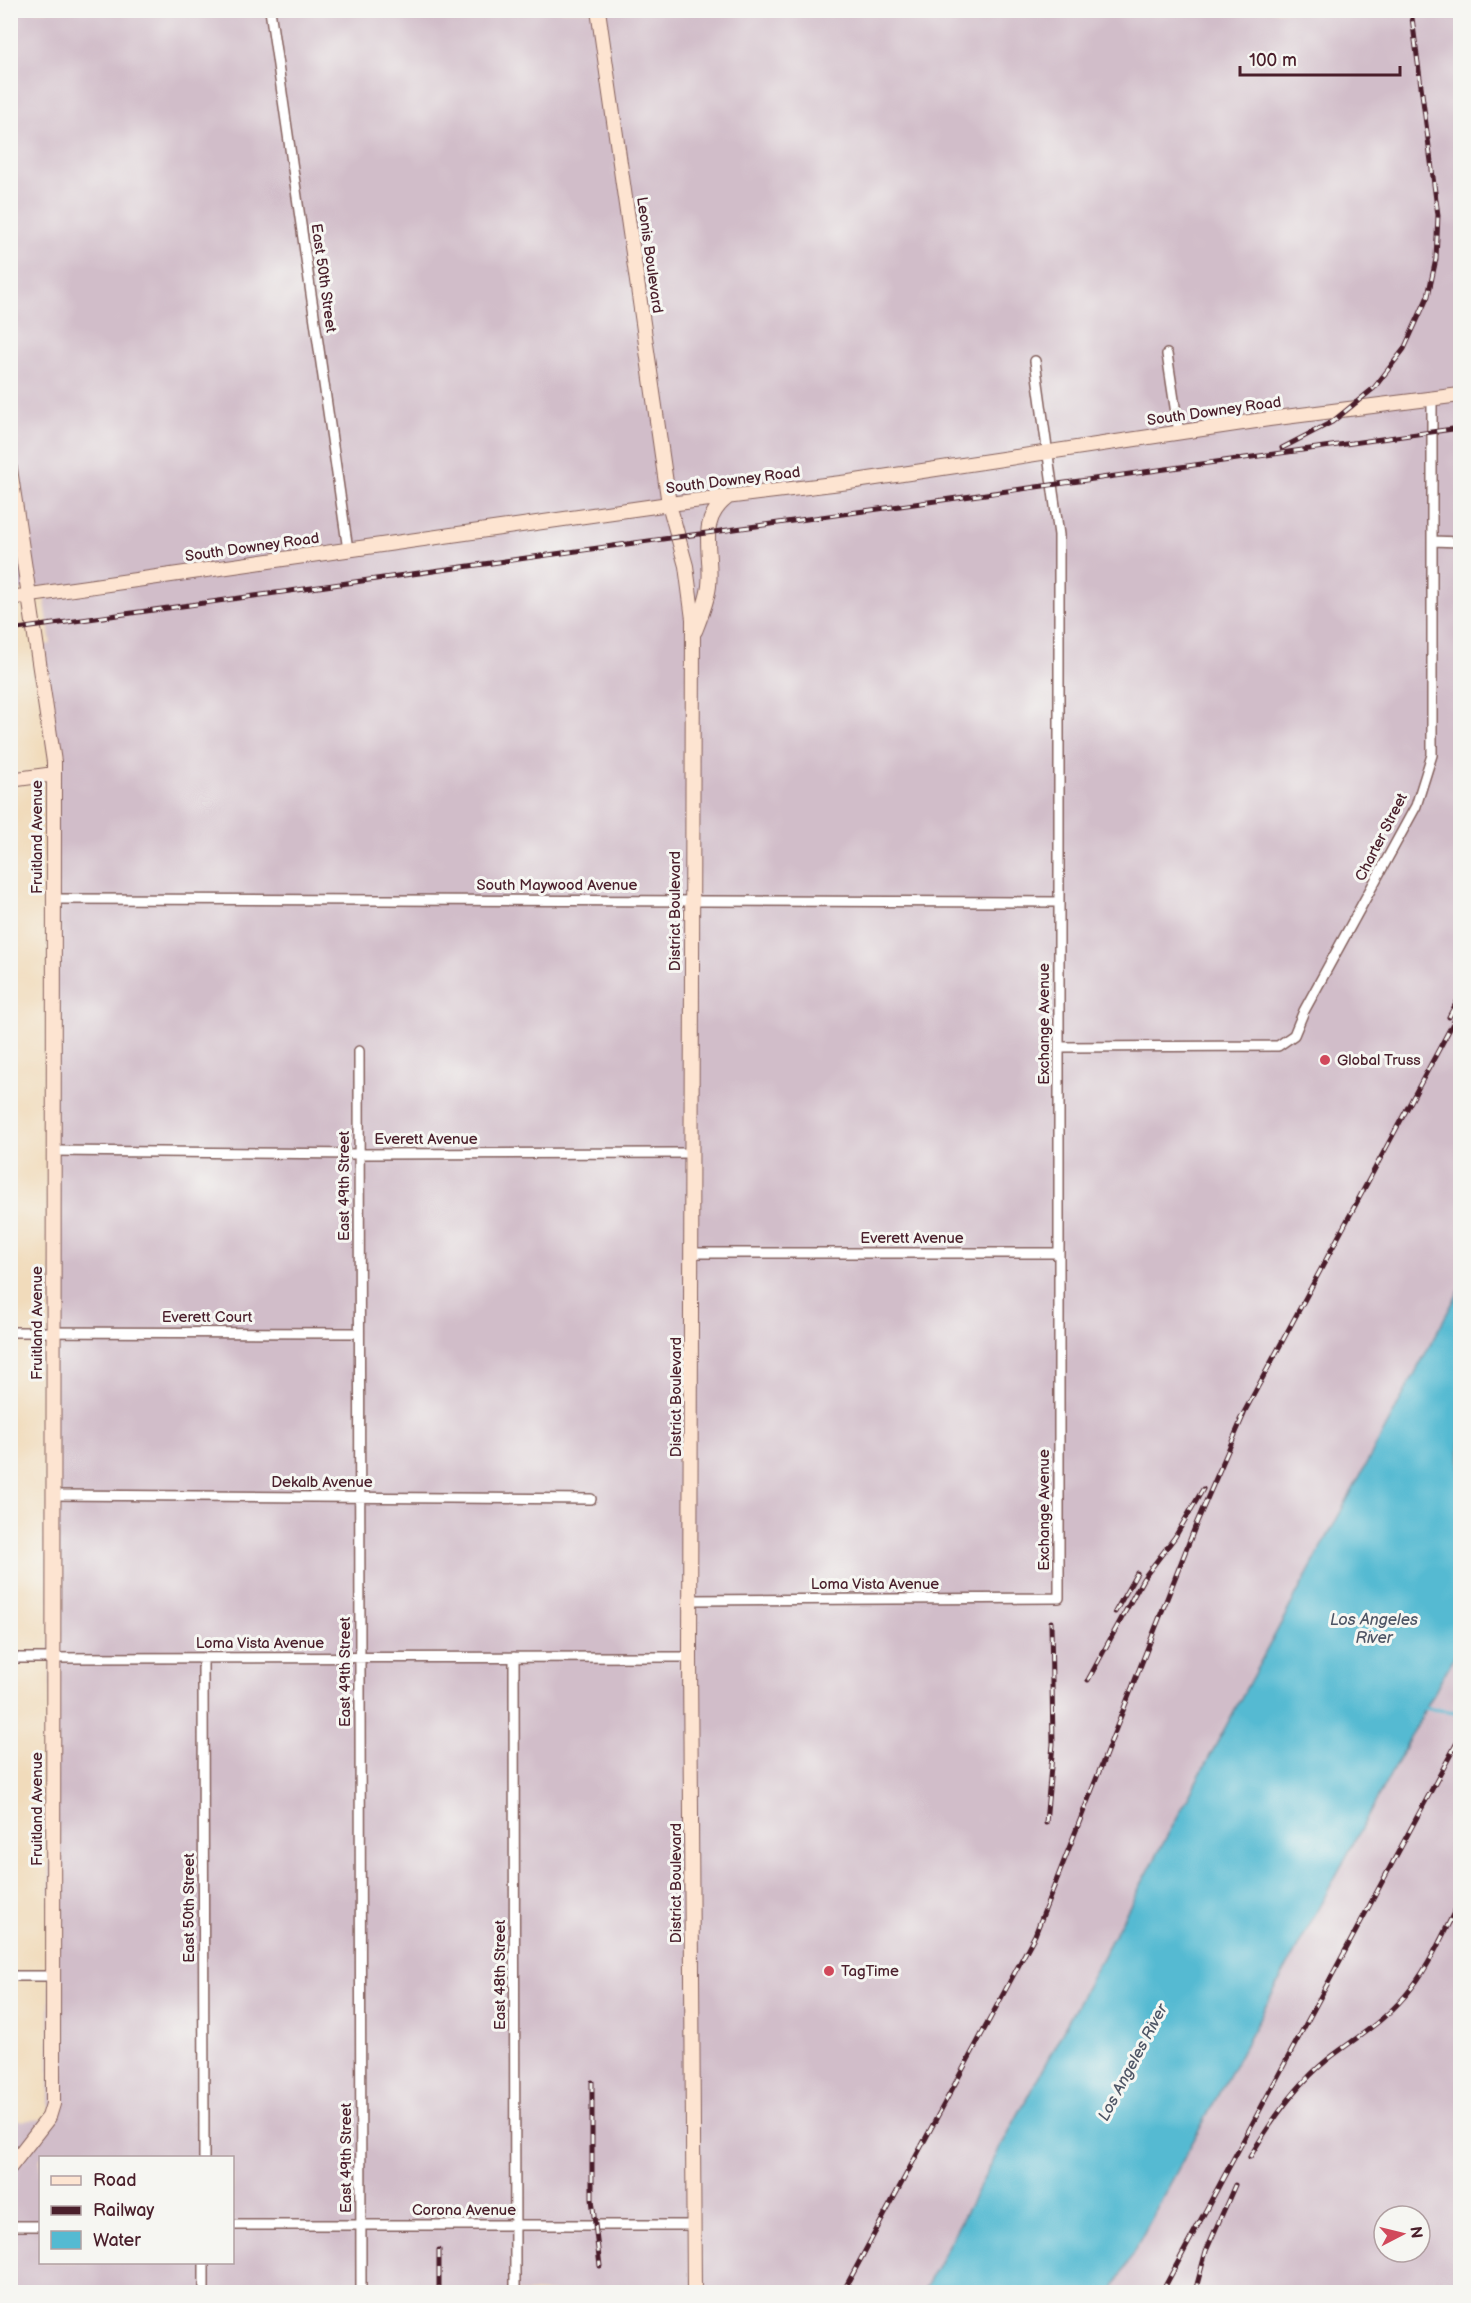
<svg xmlns="http://www.w3.org/2000/svg" width="1471" height="2303" font-family="'Balsamiq Sans',sans-serif">
	<style>
		.industrial { fill: #d1bdc9; fill-rule: evenodd }
		.water { fill: #54bad2; stroke: #4f6c7e; stroke-width: 1.5 }
		.lines { fill: none; stroke-linecap: round; stroke-linejoin: round }
		.stream { stroke: #54bad2; stroke-width: 3 }
		.street-casing { stroke: #84615d; stroke-width: 12 }
		.secondary-casing { stroke: #84615d; stroke-width: 16 }
		.street { stroke: #fff; stroke-width: 9 }
		.secondary { stroke: #fde4d1; stroke-width: 14 }
		.rail-casing { stroke: #4a1f2b; stroke-width: 5 }
		.rail { stroke: #f6f6f2; stroke-width: 3; stroke-dasharray: 9; stroke-linecap: butt }
		.poi-dot { fill: #d1495b; stroke: #f6f6f2; stroke-width: 2 }
		.labels { text-anchor: middle; stroke-width: 6; stroke-linejoin: round; paint-order: stroke }
		.street-label { font-size: 15px; fill: #4a1f2b; stroke: #f6f6f2 }
		.poi-label { font-size: 15px; fill: #4a1f2b; stroke: #f6f6f2; text-anchor: start }
		.water-label { font-size: 16px; font-style: italic; fill: #4e5565; stroke: #f6f6f2 }
	</style>
	<rect width="100%" height="100%" fill="#f6f6f2"/>
	<filter id="ink" filterUnits="userSpaceOnUse"><feTurbulence type="fractalNoise" baseFrequency=".0167" numOctaves="2"/><feDisplacementMap in="SourceGraphic" scale="12" xChannelSelector="R" yChannelSelector="G"/><feConvolveMatrix kernelMatrix="1 2 1 2 8 2 1 2 1" color-interpolation-filters="sRGB"/></filter>
	<filter id="wash" filterUnits="userSpaceOnUse"><feTurbulence type="fractalNoise" baseFrequency=".008" numOctaves="4" result="noise"/><feDisplacementMap in="SourceGraphic" scale="24" xChannelSelector="R" yChannelSelector="G"/><feGaussianBlur stdDeviation="1.35" result="paint"/><feColorMatrix in="noise" values="0 0 0 0 0 0 0 0 0 0 0 0 0 0 0 0 0 1.4 0 .05"/><feComposite in="paint" operator="in"/></filter>
	<g filter="url(#wash)">
		<rect width="100%" height="100%" fill="#f1dbbb"/>
		<!-- industrial -->
		<path class="industrial" d="M 11,11 L 1460,11 L 1460,2292 L 11,2292 L 11,2121 L 49,2119 L 53,783 L 35,647 L 51,644 L 43,587 L 11,592 ZM 40,2158 L 232,2158 L 232,2262 L 40,2262 ZM 1384,2216 L 1420,2216 L 1420,2252 L 1384,2252 Z"/>
		<!-- water -->
		<path class="water" d="M 1460,1289 L 1460,1645 L 1112,2292 L 923,2292 Z"/>
		<g class="lines">
			<!-- stream -->
			<path class="stream" d="M 1422,1708 L 1456,1712"/>
		</g>
	</g>
	<g filter="url(#ink)">
		<g class="lines">
			<defs>
				<path id="street" d="M 270,10 L 348,550
					M 1167,354 L 1179,433
					M 1432,541 L 1460,542
					M 54,899 L 1059,902
					M 1059,1047 L 1278,1046 L 1294,1035 L 1304,1011 L 1416,806 L 1432,755 L 1432,398
					M 359,1051 L 361,2292
					M 54,1151 L 359,1154 L 691,1153
					M 693,1253 L 1059,1253
					M 10,1332 L 359,1333
					M 54,1495 L 591,1499
					M 692,1600 L 1059,1598 L 1059,535 L 1035,361
					M 514,1657 L 515,2292
					M 10,1658 L 690,1657
					M 203,1658 L 204,2158
					M 10,1976 L 53,1976
					M 232,2225 L 695,2225
					M 10,2226 L 40,2226
					M 204,2262 L 204,2292"/>
				<path id="secondary" d="M 598,10 L 669,504 L 686,566 L 693,619 L 690,1657 L 694,2292
					M 10,469 L 54,762 L 53,2104 L 49,2117 L 10,2167
					M 10,598 L 669,504 L 849,482 L 1269,419 L 1460,395
					M 695,631 C 701,616 707,602 709,586 C 713,552 696,522 727,498
					M 10,780 L 54,774"/>
			</defs>
			<!-- street casing -->
			<use href="#street" class="street-casing"/>
			<!-- secondary casing -->
			<use href="#secondary" class="secondary-casing"/>
			<!-- street -->
			<use href="#street" class="street"/>
			<!-- secondary -->
			<use href="#secondary" class="secondary"/>
			<defs>
				<path id="rail" d="M 1282,448 L 1332,422 L 1374,388 L 1404,349 L 1428,296 L 1436,259 L 1438,215 L 1411,10
					M 10,630 L 1460,428
					M 1449,1017 L 1460,996
					M 1240,1420 L 1460,1010
					M 1115,1612 L 1137,1573
					M 1088,1680 L 1143,1579 L 1175,1537 L 1203,1489
					M 1046,1823 L 1053,1744 L 1051,1622
					M 592,2082 L 592,2199 L 600,2266
					M 1250,2157 C 1271,2121 1295,2086 1327,2060 C 1354,2039 1382,2023 1405,1996 C 1429,1969 1443,1933 1460,1901
					M 439,2250 L 439,2292
					M 843,2292 L 1035,1935 L 1197,1522 L 1244,1414
					M 1162,2292 L 1460,1737
					M 1195,2292 L 1206,2251 L 1235,2185"/>
			</defs>
			<!-- rail casing -->
			<use href="#rail" class="rail-casing"/>
			<!-- rail -->
			<use href="#rail" class="rail"/>
		</g>
	</g>
	<!-- markers -->
	<g class="poi-dot">
		<circle cx="1325" cy="1060" r="6"/>
		<circle cx="829" cy="1971" r="6"/>
	</g>
	<g class="labels">
		<!-- street labels -->
		<g class="street-label">
			<text transform="translate(650 255) rotate(82)" y="5">Leonis Boulevard</text>
			<text transform="translate(324 278) rotate(82)" y="5">East 50th Street</text>
			<text transform="translate(1214 411) rotate(-8)" y="5">South Downey Road</text>
			<text transform="translate(733 480) rotate(-7)" y="5">South Downey Road</text>
			<text transform="translate(252 547) rotate(-8)" y="5">South Downey Road</text>
			<text transform="translate(37 837) rotate(-90)" y="5">Fruitland Avenue</text>
			<text transform="translate(1381 837) rotate(-63)" y="5">Charter Street</text>
			<text x="557" y="890">South Maywood Avenue</text>
			<text transform="translate(675 911) rotate(-90)" y="5">District Boulevard</text>
			<text transform="translate(1044 1024) rotate(-90)" y="5">Exchange Avenue</text>
			<text x="426" y="1144">Everett Avenue</text>
			<text transform="translate(344 1186) rotate(-90)" y="5">East 49th Street</text>
			<text x="912" y="1243">Everett Avenue</text>
			<text x="207" y="1322">Everett Court</text>
			<text transform="translate(37 1323) rotate(-90)" y="5">Fruitland Avenue</text>
			<text transform="translate(676 1397) rotate(-90)" y="5">District Boulevard</text>
			<text x="322" y="1487">Dekalb Avenue</text>
			<text transform="translate(1044 1510) rotate(-90)" y="5">Exchange Avenue</text>
			<text x="875" y="1589">Loma Vista Avenue</text>
			<text x="260" y="1648">Loma Vista Avenue</text>
			<text transform="translate(345 1672) rotate(-90)" y="5">East 49th Street</text>
			<text transform="translate(37 1809) rotate(-90)" y="5">Fruitland Avenue</text>
			<text transform="translate(676 1883) rotate(-90)" y="5">District Boulevard</text>
			<text transform="translate(189 1908) rotate(-90)" y="5">East 50th Street</text>
			<text transform="translate(500 1975) rotate(-90)" y="5">East 48th Street</text>
			<text transform="translate(346 2158) rotate(-90)" y="5">East 49th Street</text>
			<text x="464" y="2215">Corona Avenue</text>
		</g>
		<!-- poi labels -->
		<g class="poi-label">
			<text x="1337" y="1065">Global Truss</text>
			<text x="841" y="1976">TagTime</text>
		</g>
		<!-- water labels -->
		<g class="water-label">
			<text x="1374" y="1625">Los Angeles<tspan x="1374" dy="18">River</tspan></text>
			<text transform="translate(1132 2062) rotate(-62)" y="6">Los Angeles River</text>
		</g>
	</g>
	<!-- margin -->
	<rect width="1471" height="2303" fill="none" stroke="#f6f6f2" stroke-width="36"/>
	<!-- legend -->
	<rect x="39" y="2156" width="195" height="108" fill="#f6f6f2" stroke="#b1a0a2" stroke-width="1.5"/>
	<rect x="51" y="2176" width="30" height="9" fill="#fde4d1" stroke="#b1a0a2" stroke-width="1.5"/>
	<text x="93" y="2186" font-size="18" fill="#4a1f2b">Road</text>
	<rect x="51" y="2206" width="30" height="9" fill="#4a1f2b" stroke="#b1a0a2" stroke-width="1.5"/>
	<text x="93" y="2216" font-size="18" fill="#4a1f2b">Railway</text>
	<rect x="51" y="2231" width="30" height="18" fill="#54bad2" stroke="#b1a0a2" stroke-width="1.5"/>
	<text x="93" y="2246" font-size="18" fill="#4a1f2b">Water</text>
	<!-- north arrow -->
	<g transform="translate(1402 2234) rotate(83)"><circle r="28" fill="#f6f6f2" stroke="#b1a0a2" stroke-width="1.5"/>
	<path d="M0-4.5L10 22L0 15L-10 22Z" fill="#d1495b"/>
	<text y="-9" font-size="16" font-weight="bold" text-anchor="middle" fill="#4a1f2b">N</text>
	</g>
	<!-- scale -->
	<path d="M1240 66v9h160v-9" fill="none" stroke="#4a1f2b" stroke-width="3"/>
	<text x="1249" y="66" font-size="18" fill="#4a1f2b" stroke="#f6f6f2" stroke-width="4.5" paint-order="stroke">100 m</text>
</svg>
